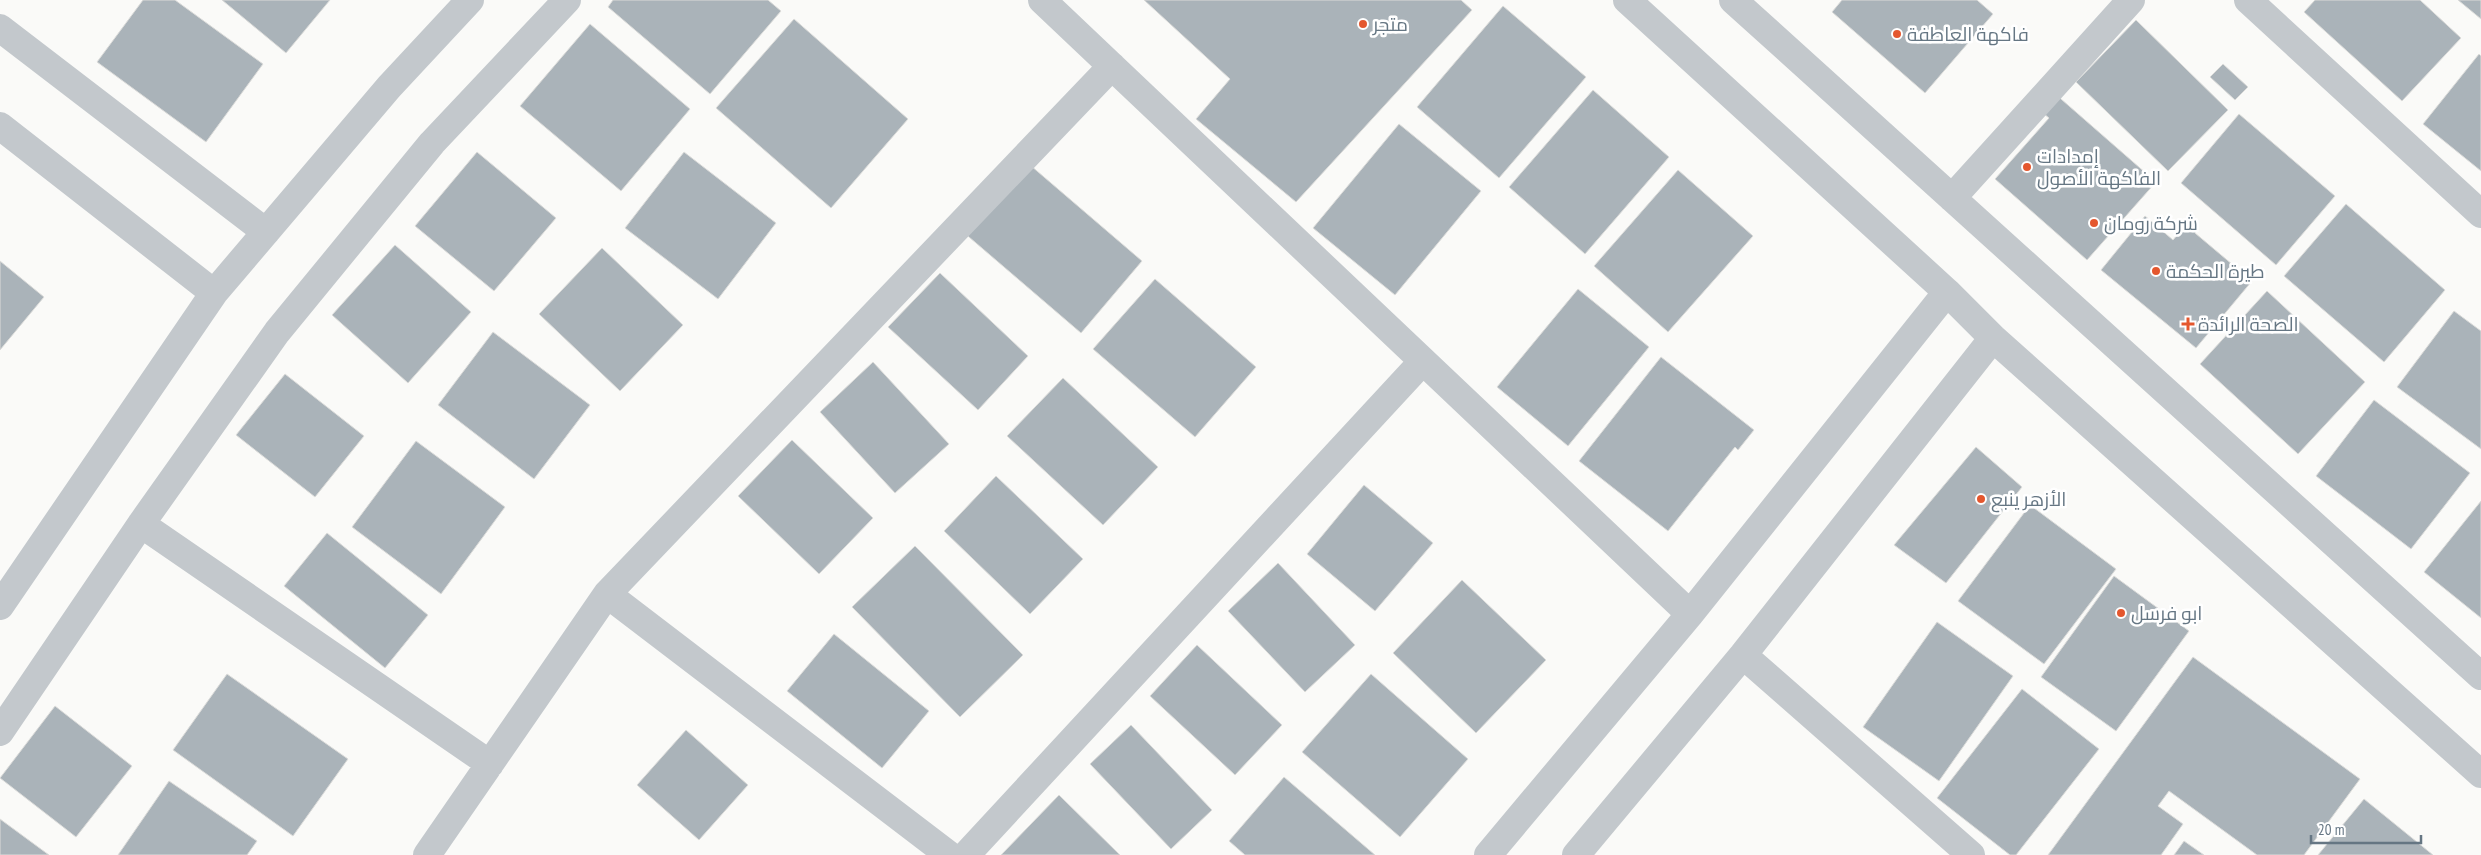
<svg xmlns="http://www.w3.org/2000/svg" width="2481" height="855" font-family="'PT Sans Narrow',Cairo,sans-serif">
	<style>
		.building { fill: #aab3b9; stroke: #dcdcda }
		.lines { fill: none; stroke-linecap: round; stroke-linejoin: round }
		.minor { stroke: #c3c8cc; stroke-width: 28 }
		.poi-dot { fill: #e4572e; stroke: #fff; stroke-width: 2 }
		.labels { text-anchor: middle; stroke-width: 5; stroke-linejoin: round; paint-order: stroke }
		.poi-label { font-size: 19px; fill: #657683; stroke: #fff; text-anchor: start }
	</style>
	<rect width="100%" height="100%" fill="#fafaf8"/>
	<!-- building -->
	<path class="building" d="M 143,0 L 175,0 L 263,64 L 206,142 L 97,62 Z
		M 222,0 L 330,0 L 286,53 Z
		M 613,0 L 768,0 L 781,11 L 710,94 L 608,7 Z
		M 1144,0 L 1461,0 L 1472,10 L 1296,202 L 1196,119 L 1230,79 Z
		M 1842,0 L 1977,0 L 1993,14 L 1925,93 L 1832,12 Z
		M 2315,0 L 2420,0 L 2461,38 L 2402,101 L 2304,12 Z
		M 2458,0 L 2481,0 L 2481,19 Z
		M 1503,6 L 1586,77 L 1499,178 L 1417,107 Z
		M 794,19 L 908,119 L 831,208 L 716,108 Z
		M 2136,20 L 2228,110 L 2168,171 L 2076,82 Z
		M 590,24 L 690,109 L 621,191 L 520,106 Z
		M 2479,54 L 2481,56 L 2481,171 L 2423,124 Z
		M 2223,64 L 2248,87 L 2235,100 L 2210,77 Z
		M 1593,90 L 1669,157 L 1585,254 L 1509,187 Z
		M 2053,92 L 2156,182 L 2087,260 L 1995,179 L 2049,118 L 2038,109 Z
		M 2239,114 L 2335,196 L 2276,265 L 2181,183 Z
		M 1399,124 L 1481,191 L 1395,295 L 1313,228 Z
		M 477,152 L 556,218 L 494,291 L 415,226 Z
		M 684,152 L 776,223 L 718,299 L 625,228 Z
		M 1023,159 L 1142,261 L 1081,333 L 962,231 Z
		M 1678,170 L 1753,236 L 1668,332 L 1594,266 Z
		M 2346,204 L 2445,290 L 2384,362 L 2284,276 Z
		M 2145,216 L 2173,240 L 2188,222 L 2198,230 L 2195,233 L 2252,281 L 2196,348 L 2101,270 Z
		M 395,245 L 471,312 L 408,383 L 332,315 Z
		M 602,248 L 683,325 L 620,391 L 539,314 Z
		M 0,261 L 44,297 L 0,350 Z
		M 940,273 L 1028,356 L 978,410 L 888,327 Z
		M 1155,279 L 1256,367 L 1195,437 L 1093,349 Z
		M 1578,289 L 1649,347 L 1568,446 L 1497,387 Z
		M 2267,291 L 2365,382 L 2298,454 L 2200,364 Z
		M 2454,311 L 2481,331 L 2481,449 L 2397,387 Z
		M 493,332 L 590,405 L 534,479 L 438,405 Z
		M 1661,357 L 1754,430 L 1738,450 L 1735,447 L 1668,531 L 1579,461 Z
		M 873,362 L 949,444 L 895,493 L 820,412 Z
		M 285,374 L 364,436 L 315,497 L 236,435 Z
		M 1063,378 L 1158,467 L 1103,525 L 1007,436 Z
		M 2374,400 L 2470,473 L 2411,549 L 2316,476 Z
		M 792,440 L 873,518 L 819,574 L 738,496 Z
		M 416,441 L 505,507 L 441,594 L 352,527 Z
		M 1976,447 L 2022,487 L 1946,583 L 1894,545 Z
		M 996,476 L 1083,559 L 1030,614 L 944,531 Z
		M 1364,485 L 1433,543 L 1375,611 L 1307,554 Z
		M 2481,501 L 2481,618 L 2424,572 Z
		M 2030,505 L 2116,569 L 2044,664 L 1958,601 Z
		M 327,533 L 428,615 L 385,668 L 284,586 Z
		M 915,546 L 1023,655 L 960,717 L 852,607 Z
		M 1278,563 L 1355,645 L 1305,692 L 1228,611 Z
		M 2114,576 L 2189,631 L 2116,731 L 2041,677 Z
		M 1462,580 L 1546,660 L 1476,733 L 1393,653 Z
		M 1937,622 L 2013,676 L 1939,781 L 1863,727 Z
		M 834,634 L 929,711 L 882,768 L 787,691 Z
		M 1197,645 L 1282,725 L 1235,775 L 1150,696 Z
		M 2193,657 L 2360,779 L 2304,855 L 2257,855 L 2169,791 L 2158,806 L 2183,824 L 2161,855 L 2048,855 Z
		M 227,674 L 348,759 L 293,836 L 173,750 Z
		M 1371,674 L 1468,759 L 1400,837 L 1302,752 Z
		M 2022,689 L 2099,749 L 2016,855 L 2010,855 L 1937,798 Z
		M 55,706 L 132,766 L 76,837 L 0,778 Z
		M 1131,725 L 1212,810 L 1171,849 L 1090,764 Z
		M 686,730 L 748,785 L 699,840 L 637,785 Z
		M 1284,777 L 1375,855 L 1245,855 L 1229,841 Z
		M 169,781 L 257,841 L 247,855 L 118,855 Z
		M 1059,795 L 1120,855 L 1001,855 Z
		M 2364,799 L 2433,855 L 2318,855 Z
		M 0,819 L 49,855 L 0,855 Z
		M 2184,841 L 2204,855 L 2174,855 Z"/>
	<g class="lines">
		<!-- minor -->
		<path class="minor" d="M 1042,0 L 1690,614
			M 1627,0 L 1947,292 L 1993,338 L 2481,774
			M 1733,0 L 2481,676
			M 2248,0 L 2481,214
			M 0,28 L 266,232
			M 0,126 L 214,293
			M 1952,198 L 2131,0
			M 141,524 L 490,764
			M 607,594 L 949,855
			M 0,606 L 214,293 L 389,87 L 470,0
			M 1743,655 L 1971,855
			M 0,732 L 141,524 L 277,332 L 432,143 L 567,0
			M 427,855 L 607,594 L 1112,66
			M 966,855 L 1423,361
			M 1488,855 L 1690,614 L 1947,292
			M 1576,855 L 1743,655 L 1993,338"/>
	</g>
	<!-- markers -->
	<g class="poi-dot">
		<circle cx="1363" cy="24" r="5"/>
		<circle cx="1897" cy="34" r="5"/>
		<circle cx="2027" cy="167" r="5"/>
		<circle cx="2094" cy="223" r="5"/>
		<circle cx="2156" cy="271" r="5"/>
		<path d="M2185.5 316.5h5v5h5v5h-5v5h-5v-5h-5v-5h5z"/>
		<circle cx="1981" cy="499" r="5"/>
		<circle cx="2121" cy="613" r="5"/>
	</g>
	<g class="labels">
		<!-- poi labels -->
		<g class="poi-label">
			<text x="1373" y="31">متجر</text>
			<text x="1907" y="41">فاكهة العاطفة</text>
			<text x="2037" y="163">إمدادات<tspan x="2037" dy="22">الفاكهة الأصول</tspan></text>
			<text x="2104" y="230">شركة رومان</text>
			<text x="2166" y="278">طيرة الحكمة</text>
			<text x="2198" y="331">الصحة الرائدة</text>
			<text x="1991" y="506">الأزهر ينبع</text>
			<text x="2131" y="620">ابو فرسل</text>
		</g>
	</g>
	<!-- scale -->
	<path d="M2311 835v8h110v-8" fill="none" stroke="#657683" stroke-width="2.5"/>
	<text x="2318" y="835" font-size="15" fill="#657683" stroke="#ffffff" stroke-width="4" paint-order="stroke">20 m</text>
</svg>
